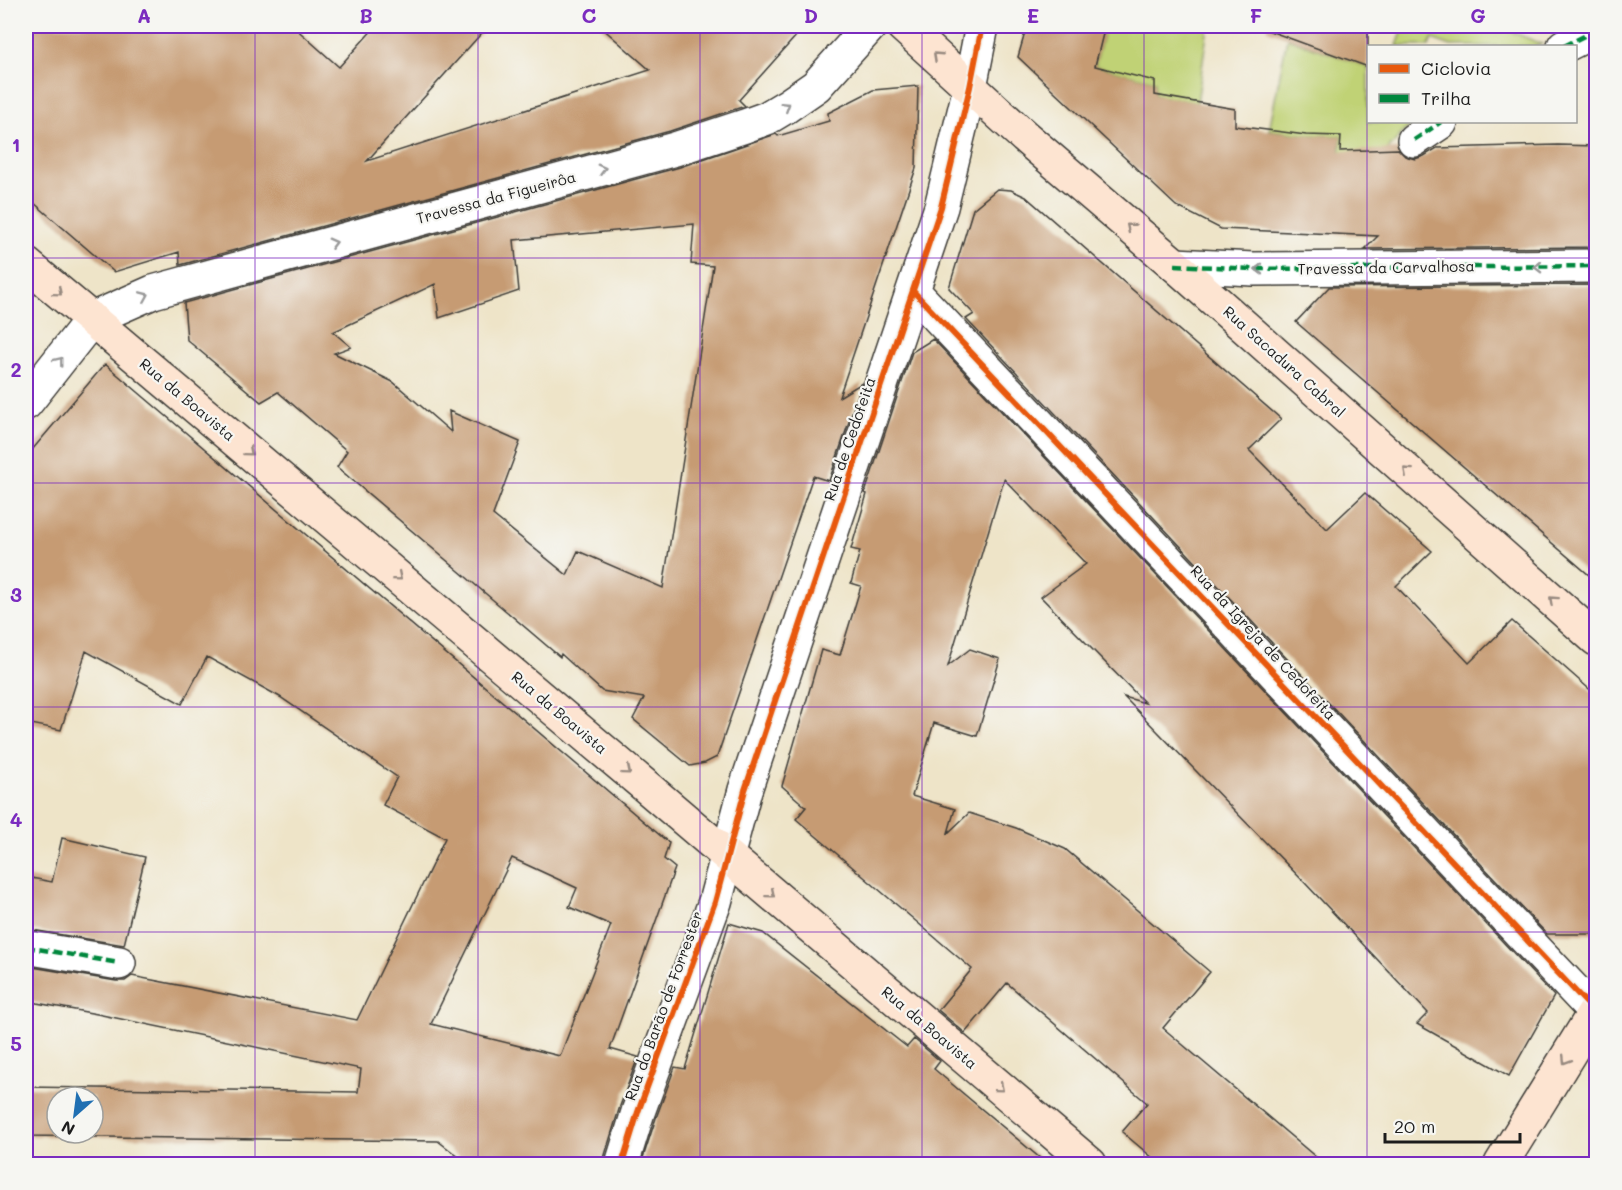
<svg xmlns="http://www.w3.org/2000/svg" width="1622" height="1190" font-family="Mali,sans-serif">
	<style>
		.green { fill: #c0d275; stroke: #6e7748; stroke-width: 1.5 }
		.building { fill: #c69b73; fill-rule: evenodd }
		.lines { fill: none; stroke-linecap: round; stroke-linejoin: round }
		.street-casing { stroke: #3c3a36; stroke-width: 36 }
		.secondary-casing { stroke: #3c3a36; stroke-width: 36 }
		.street { stroke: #fff; stroke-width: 33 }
		.secondary { stroke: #fde4d1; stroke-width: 33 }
		.quiet { stroke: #00873e; stroke-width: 4.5; stroke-dasharray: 9 4.5; stroke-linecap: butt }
		.cycleway-casing { stroke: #f6f6f2; stroke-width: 10 }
		.cycleway { stroke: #e8590c; stroke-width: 6 }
		.oneway { stroke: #988a80 }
		.oneway2 { stroke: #999 }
		.grid { fill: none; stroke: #7b2cbf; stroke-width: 1.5; stroke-opacity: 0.55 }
		.labels { text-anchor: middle; stroke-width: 4.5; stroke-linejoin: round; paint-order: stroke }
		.street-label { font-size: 15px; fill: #1c1c1c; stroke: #f6f6f2 }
		.neatline { fill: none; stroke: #7b2cbf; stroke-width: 2 }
		.grid-label { font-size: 20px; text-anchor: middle; font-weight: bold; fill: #7b2cbf }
	</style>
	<rect width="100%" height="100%" fill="#f6f6f2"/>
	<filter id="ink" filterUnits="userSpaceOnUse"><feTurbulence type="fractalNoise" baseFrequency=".0167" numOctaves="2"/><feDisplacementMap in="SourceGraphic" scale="12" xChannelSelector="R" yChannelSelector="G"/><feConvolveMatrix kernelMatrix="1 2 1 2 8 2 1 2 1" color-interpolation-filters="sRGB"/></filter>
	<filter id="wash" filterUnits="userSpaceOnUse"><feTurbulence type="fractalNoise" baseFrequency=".008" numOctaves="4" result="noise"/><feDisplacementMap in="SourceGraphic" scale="24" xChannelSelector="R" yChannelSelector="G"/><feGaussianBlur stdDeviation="1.35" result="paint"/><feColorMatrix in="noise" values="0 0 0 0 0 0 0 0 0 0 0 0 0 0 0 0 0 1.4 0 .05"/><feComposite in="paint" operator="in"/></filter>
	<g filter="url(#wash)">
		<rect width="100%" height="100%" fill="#eee4c8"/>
		<!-- green -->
		<path class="green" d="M 1105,26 L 1208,26 L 1197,103 L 1155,95 L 1155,81 L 1095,66 Z
			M 1393,26 L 1497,26 L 1542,44 L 1537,46 L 1451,46 L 1432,39 L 1429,46 L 1397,46 L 1403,29 Z
			M 1287,38 L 1368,67 L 1368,122 L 1418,122 L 1405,130 L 1376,163 L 1340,164 L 1341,136 L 1306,135 L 1269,130 Z"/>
		<g id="blocks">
			<!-- building -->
			<path class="building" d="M 26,26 L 293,26 L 339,67 L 376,26 L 488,26 L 367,161 L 650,70 L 600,26 L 805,26 L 739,100 L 745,106 L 670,131 L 180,265 L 179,252 L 114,272 L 26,196 Z
				M 1027,26 L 1105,26 L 1095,66 L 1155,81 L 1155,95 L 1235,109 L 1235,126 L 1306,135 L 1341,136 L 1340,151 L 1398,149 L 1405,156 L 1415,159 L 1424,156 L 1437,148 L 1558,145 L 1596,146 L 1596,247 L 1365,249 L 1378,236 L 1221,229 L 1176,206 L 1018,57 Z
				M 1268,26 L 1368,26 L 1368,67 L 1267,30 Z
				M 918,86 L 916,168 L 839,397 L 862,383 L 829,481 L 813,476 L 717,757 L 705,763 L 690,766 L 633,719 L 644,698 L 602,691 L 561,654 L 560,657 L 337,467 L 347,451 L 278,392 L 261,402 L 187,340 L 184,303 L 680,167 L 776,134 L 778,136 L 829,121 L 828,113 L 873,90 ZM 694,224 L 691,264 L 713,266 L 663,588 L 578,551 L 567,575 L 493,515 L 520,442 L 449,411 L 451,432 L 393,382 L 334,353 L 351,347 L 333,332 L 435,284 L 439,318 L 519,291 L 514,240 Z
				M 997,189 L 1011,190 L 1026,197 L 1281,419 L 1249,450 L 1327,529 L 1365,493 L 1432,551 L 1396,586 L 1469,663 L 1512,621 L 1596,695 L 1596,934 L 1547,934 L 966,319 L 974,314 L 949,288 L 973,209 Z
				M 1596,285 L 1596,581 L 1296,322 L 1329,287 Z
				M 933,339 L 1554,996 L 1509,1076 L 1417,1024 L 1428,1013 L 1305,883 L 1124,697 L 1145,703 L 1041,597 L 1086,564 L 1004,479 L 948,666 L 970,649 L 1000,659 L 977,736 L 934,723 L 912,796 L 955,809 L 948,833 L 969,813 L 1016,828 L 1065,849 L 1210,972 L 1163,1028 L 1324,1164 L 1160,1164 L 1122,1132 L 1147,1103 L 1007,983 L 965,1033 L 938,1010 L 972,969 L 796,819 L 806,807 L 782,786 L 821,650 L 840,655 L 861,586 L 851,583 L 860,551 L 851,549 L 867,494 L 865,493 L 912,352 Z
				M 105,364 L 669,843 L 664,859 L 675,868 L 610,1049 L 638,1057 L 620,1106 L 604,1158 L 604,1164 L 468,1164 L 438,1141 L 26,1136 L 26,1087 L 358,1092 L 361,1069 L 97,1014 L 26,1001 L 26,966 L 116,981 L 125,981 L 132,976 L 357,1020 L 445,838 L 383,805 L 397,777 L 280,697 L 207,657 L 182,704 L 86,651 L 61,730 L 26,723 L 26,457 ZM 512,858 L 577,888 L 569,907 L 611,925 L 560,1056 L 431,1024 ZM 57,1097 L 93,1097 L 93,1133 L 57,1133 Z
				M 62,838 L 145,857 L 124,945 L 26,929 L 26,877 L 52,882 Z
				M 729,923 L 763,933 L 907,1047 L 914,1039 L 940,1061 L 934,1069 L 1047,1164 L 641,1164 L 656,1118 L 675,1067 L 685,1069 Z"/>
		</g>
	</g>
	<g filter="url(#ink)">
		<use href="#blocks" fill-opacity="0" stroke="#3c3a36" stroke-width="1.5"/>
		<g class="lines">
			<defs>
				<path id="street" d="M 1564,46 L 1596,30
					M 1414,140 L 1441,122
					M 1175,265 L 1253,269 L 1596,266
					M 913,291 L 1595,1012
					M 26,403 L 92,319 L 153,292 L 675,149 L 745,126 L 767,118 L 787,106 L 816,86 L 870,26
					M 26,947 L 119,963
					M 622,1164 L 638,1112 L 715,902 L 745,790 L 941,207 L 970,87 L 982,26"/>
				<path id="secondary" d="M 903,26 L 1025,137 L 1175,265 L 1596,639
					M 26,264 L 643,784 L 1090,1164
					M 1501,1164 L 1596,1010"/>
			</defs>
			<!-- street casing -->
			<use href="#street" class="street-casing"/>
			<!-- secondary casing -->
			<use href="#secondary" class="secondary-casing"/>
			<!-- street -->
			<use href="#street" class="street"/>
			<!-- secondary -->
			<use href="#secondary" class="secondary"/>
			<!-- quiet -->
			<path class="quiet" d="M 1564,46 L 1596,30
				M 1414,140 L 1441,122
				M 1175,265 L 1253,269 L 1596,266
				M 26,947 L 119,963"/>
			<defs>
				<path id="cycleway" d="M 913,291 L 1595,1012
					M 622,1164 L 638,1112 L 715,902 L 745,790 L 941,207 L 970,87 L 982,26"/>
			</defs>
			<!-- cycleway casing -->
			<use href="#cycleway" class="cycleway-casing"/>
			<!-- cycleway -->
			<use href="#cycleway" class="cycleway"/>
		</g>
		<!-- one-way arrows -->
		<defs><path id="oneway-chevron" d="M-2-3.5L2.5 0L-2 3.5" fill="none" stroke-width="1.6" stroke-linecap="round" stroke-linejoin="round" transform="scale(1.5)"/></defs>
		<g class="oneway">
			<use href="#oneway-chevron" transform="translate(937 56) rotate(-137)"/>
			<use href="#oneway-chevron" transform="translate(1130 227) rotate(-140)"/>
			<use href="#oneway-chevron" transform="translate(58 292) rotate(40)"/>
			<use href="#oneway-chevron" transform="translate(249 452) rotate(40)"/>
			<use href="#oneway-chevron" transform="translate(1407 471) rotate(-138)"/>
			<use href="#oneway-chevron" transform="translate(398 577) rotate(40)"/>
			<use href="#oneway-chevron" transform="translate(1553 600) rotate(-138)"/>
			<use href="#oneway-chevron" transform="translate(627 771) rotate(40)"/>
			<use href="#oneway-chevron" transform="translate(771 894) rotate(40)"/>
			<use href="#oneway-chevron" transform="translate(1566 1060) rotate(122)"/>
			<use href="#oneway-chevron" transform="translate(1000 1088) rotate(40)"/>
		</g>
		<g class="oneway2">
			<use href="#oneway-chevron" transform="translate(786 106) rotate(-32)"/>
			<use href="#oneway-chevron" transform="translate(602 169) rotate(-15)"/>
			<use href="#oneway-chevron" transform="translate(333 243) rotate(-15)"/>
			<use href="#oneway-chevron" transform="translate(1538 267) rotate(179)"/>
			<use href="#oneway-chevron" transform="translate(1259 269) rotate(-180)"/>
			<use href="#oneway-chevron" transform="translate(145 296) rotate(-23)"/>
			<use href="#oneway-chevron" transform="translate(59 361) rotate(-52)"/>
		</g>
	</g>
	<!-- grid -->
	<path class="grid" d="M 255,26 L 255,1164M 478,26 L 478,1164M 700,26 L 700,1164M 922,26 L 922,1164M 1144,26 L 1144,1164M 1367,26 L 1367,1164M 26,258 L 1596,258M 26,483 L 1596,483M 26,707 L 1596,707M 26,932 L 1596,932"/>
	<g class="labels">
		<!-- street labels -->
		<g class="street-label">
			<text transform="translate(496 198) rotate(-15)" y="5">Travessa da Figueirôa</text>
			<text transform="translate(1386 268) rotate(-1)" y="5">Travessa da Carvalhosa</text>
			<text transform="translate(1284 362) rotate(42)" y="5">Rua Sacadura Cabral</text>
			<text transform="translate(187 400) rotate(40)" y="5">Rua da Boavista</text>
			<text transform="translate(850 439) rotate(-71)" y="5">Rua de Cedofeita</text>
			<text transform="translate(1263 643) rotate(47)" y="5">Rua da Igreja de Cedofeita</text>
			<text transform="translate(559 713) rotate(40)" y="5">Rua da Boavista</text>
			<text transform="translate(664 1006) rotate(-70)" y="5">Rua do Barão de Forrester</text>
			<text transform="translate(929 1028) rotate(40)" y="5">Rua da Boavista</text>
		</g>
	</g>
	<!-- margin -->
	<rect width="1622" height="1190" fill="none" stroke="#f6f6f2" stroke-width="66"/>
	<!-- legend -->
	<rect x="1367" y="45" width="210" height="78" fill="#f6f6f2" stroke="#9f9f9c" stroke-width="1.5"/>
	<rect x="1379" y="64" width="30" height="9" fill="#e8590c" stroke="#9f9f9c" stroke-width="1.5"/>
	<text x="1421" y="75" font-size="18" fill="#1c1c1c">Ciclovia</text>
	<rect x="1379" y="94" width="30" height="9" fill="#00873e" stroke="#9f9f9c" stroke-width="1.5"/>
	<text x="1421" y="105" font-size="18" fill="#1c1c1c">Trilha</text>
	<!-- north arrow -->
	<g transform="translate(75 1115) rotate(208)"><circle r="28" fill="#f6f6f2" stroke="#9f9f9c" stroke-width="1.5"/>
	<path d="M0-4.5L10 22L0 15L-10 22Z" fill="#1f6fb2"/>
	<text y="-9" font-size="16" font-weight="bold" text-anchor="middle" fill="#1c1c1c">N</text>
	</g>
	<!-- scale -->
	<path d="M1385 1133v9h135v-9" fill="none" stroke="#1c1c1c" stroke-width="3"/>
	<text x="1394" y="1133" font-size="18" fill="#1c1c1c" stroke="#f6f6f2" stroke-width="4.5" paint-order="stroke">20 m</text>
	<rect x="33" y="33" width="1556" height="1124" class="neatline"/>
	<g class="grid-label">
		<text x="144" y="23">A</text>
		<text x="366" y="23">B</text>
		<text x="589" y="23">C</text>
		<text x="811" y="23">D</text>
		<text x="1033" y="23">E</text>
		<text x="1256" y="23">F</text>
		<text x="1478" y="23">G</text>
		<text x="16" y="152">1</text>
		<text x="16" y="377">2</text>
		<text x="16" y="602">3</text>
		<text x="16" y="827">4</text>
		<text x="16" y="1051">5</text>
	</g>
</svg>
